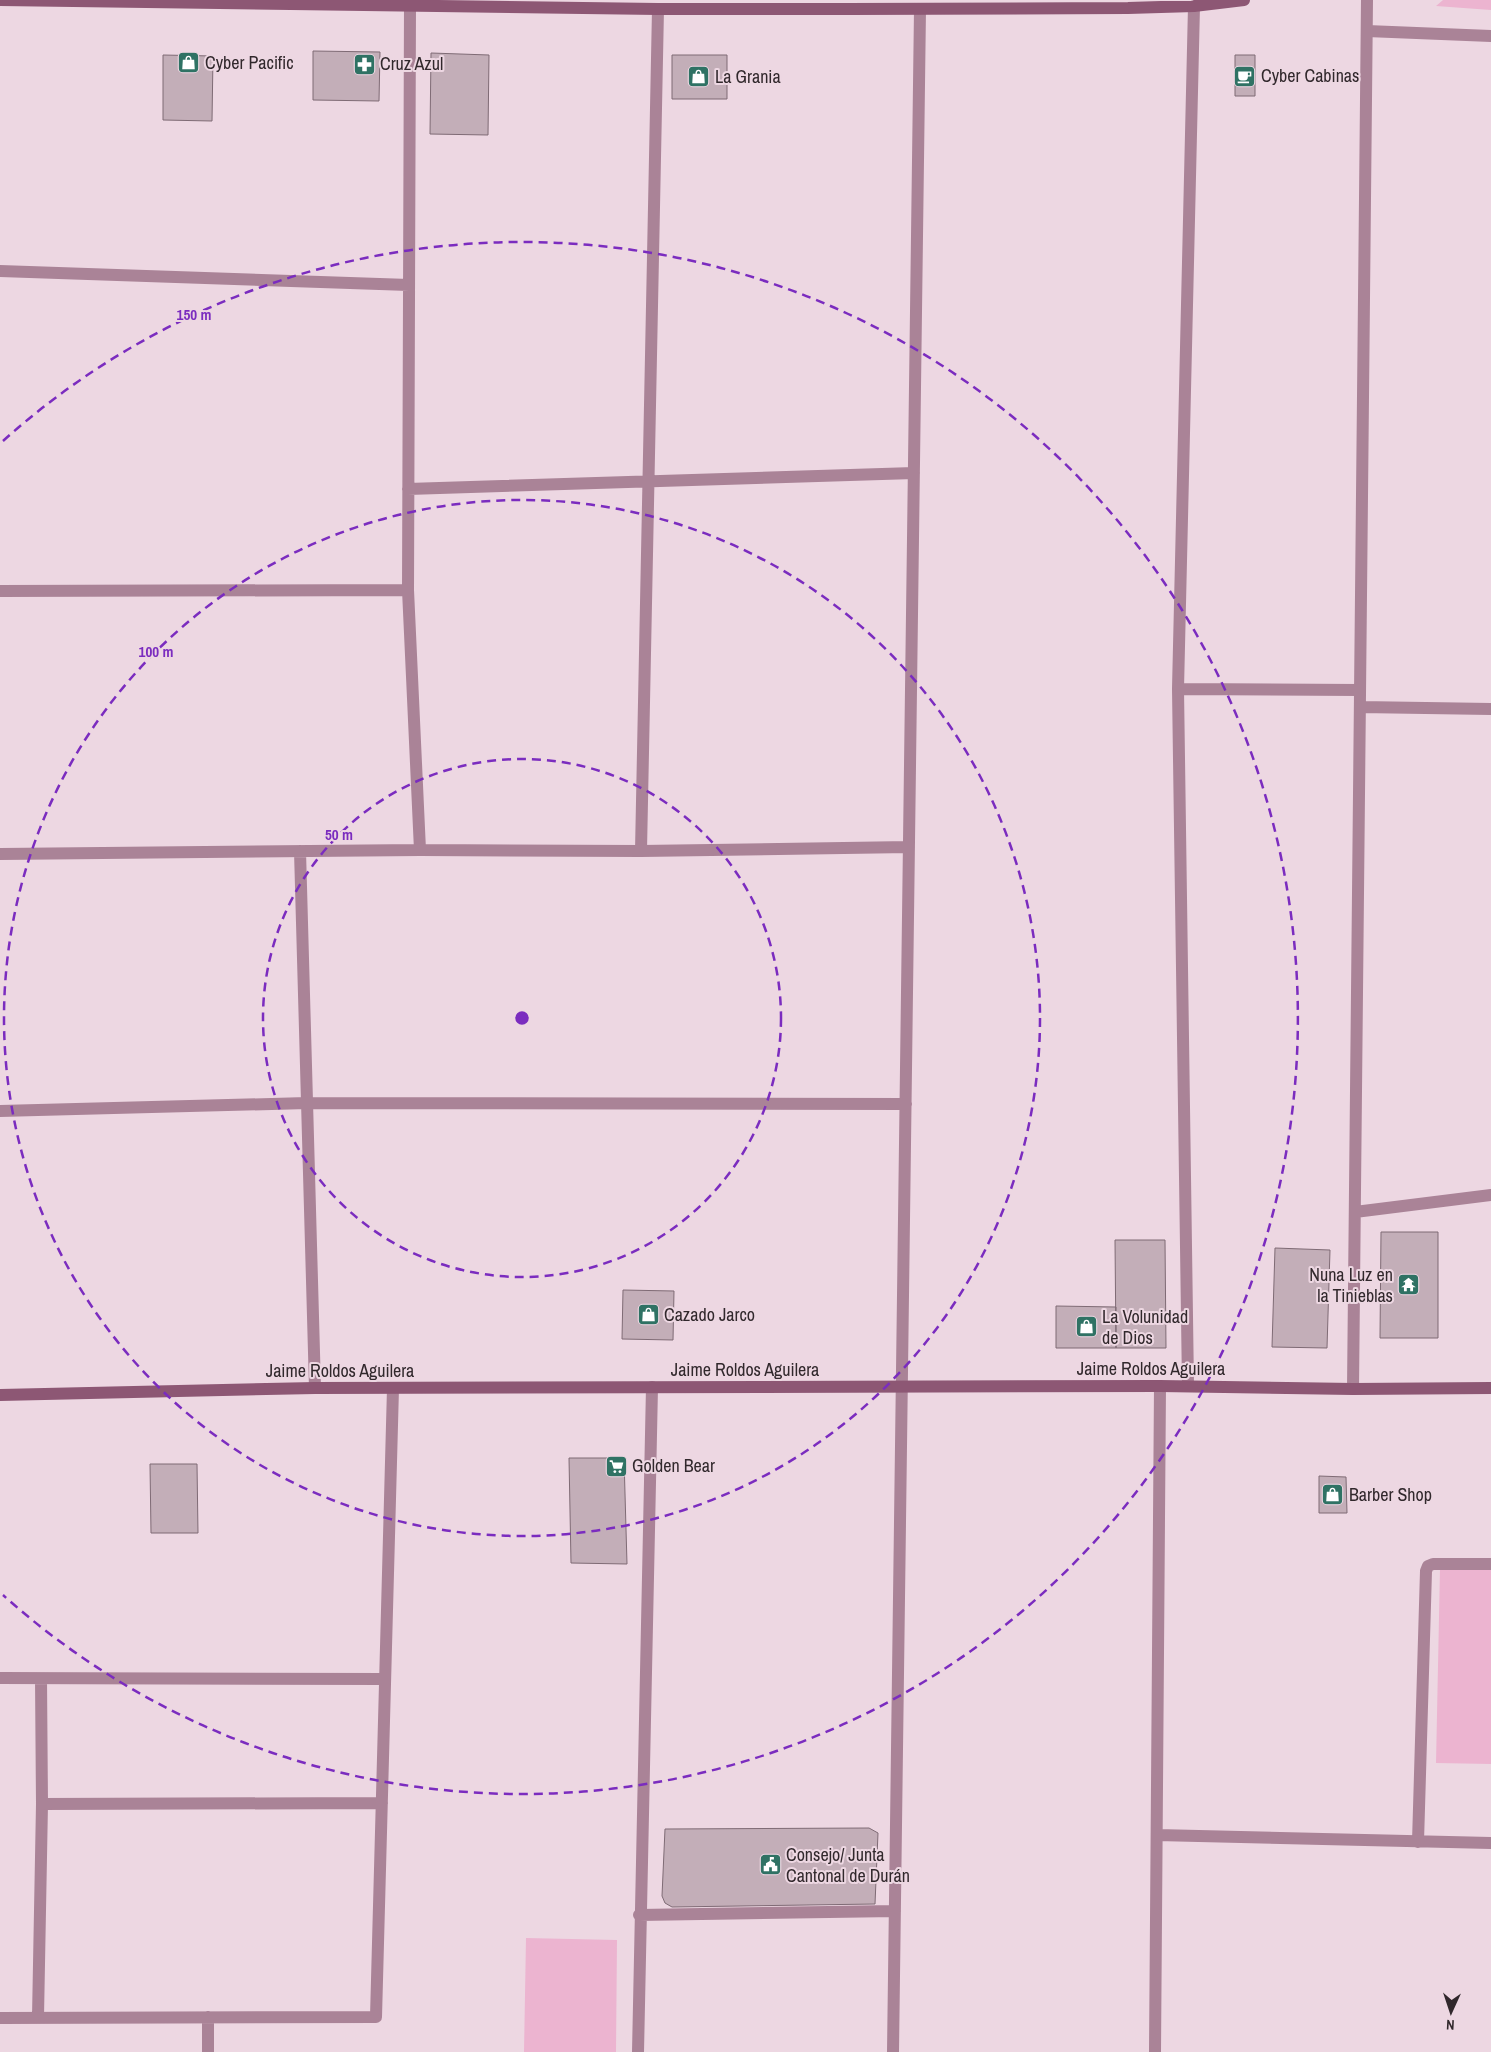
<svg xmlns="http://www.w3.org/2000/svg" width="1491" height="2052" font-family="'Archivo Narrow',sans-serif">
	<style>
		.green { fill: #ecb4d0 }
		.building { fill: #c3aeb8; stroke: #7f6b75 }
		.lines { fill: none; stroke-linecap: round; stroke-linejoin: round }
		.street { stroke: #aa8397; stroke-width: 12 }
		.secondary { stroke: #8d5774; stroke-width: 12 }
		.ring { fill: none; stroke: #7b2cbf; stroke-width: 2.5; stroke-dasharray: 9 6 }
		.labels { text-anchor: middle; stroke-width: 4; stroke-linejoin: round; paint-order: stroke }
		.poi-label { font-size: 18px; fill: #31282c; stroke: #edd7e2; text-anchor: start }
		.street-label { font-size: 18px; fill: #31282c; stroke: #edd7e2 }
		.centre { fill: #7b2cbf; stroke: #edd7e2; stroke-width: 2.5 }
		.ring-label { font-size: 15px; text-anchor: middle; font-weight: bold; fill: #7b2cbf; stroke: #edd7e2; stroke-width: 4; stroke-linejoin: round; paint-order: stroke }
	</style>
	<rect width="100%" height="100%" fill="#edd7e2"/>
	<!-- green -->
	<path class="green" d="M 1443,0 L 1491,0 L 1491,10 L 1436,6 Z
		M 1440,1569 L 1491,1569 L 1491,1764 L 1436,1763 Z
		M 526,1938 L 617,1940 L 616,2052 L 524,2052 Z"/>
	<!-- building -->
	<path class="building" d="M 313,51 L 380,52 L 379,101 L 313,100 Z
		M 431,53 L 489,55 L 488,135 L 430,134 Z
		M 163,55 L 213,56 L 212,121 L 163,120 Z
		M 672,55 L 727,55 L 727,99 L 672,99 Z
		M 1235,55 L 1255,55 L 1255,96 L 1235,96 Z
		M 1381,1232 L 1438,1232 L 1438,1338 L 1380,1338 Z
		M 1115,1240 L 1165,1240 L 1166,1348 L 1116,1348 Z
		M 1275,1248 L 1330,1250 L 1327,1348 L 1272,1347 Z
		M 623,1290 L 674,1291 L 673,1340 L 622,1339 Z
		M 1056,1306 L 1116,1307 L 1116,1348 L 1056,1348 Z
		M 569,1458 L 624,1458 L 627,1564 L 571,1563 Z
		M 150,1464 L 197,1464 L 198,1533 L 151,1533 Z
		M 1319,1476 L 1346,1477 L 1347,1513 L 1319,1513 Z
		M 869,1828 L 878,1833 L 875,1904 L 672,1907 L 665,1903 L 662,1896 L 665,1829 Z"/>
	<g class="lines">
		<!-- street -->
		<path class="street" d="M 410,5 L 408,590 L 420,850
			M 1367,31 L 1491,36
			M 0,271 L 409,285
			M 408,489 L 914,473
			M 0,591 L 408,590
			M 1178,689 L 1360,690
			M 1360,707 L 1491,709
			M 300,851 L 315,1388
			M 641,851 L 658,9
			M 0,854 L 420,850 L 641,851 L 909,847
			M 0,1111 L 307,1103 L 906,1104
			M 1355,1212 L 1491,1195
			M 1188,1386 L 1178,689 L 1194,6
			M 1353,1389 L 1367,0
			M 0,1678 L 385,1679
			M 42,1804 L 382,1803
			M 1157,1835 L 1491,1843
			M 1418,1842 L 1426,1571 L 1428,1566 L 1433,1564 L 1491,1564
			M 639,1915 L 895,1911
			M 38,2017 L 42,1804 L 41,1679
			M 0,2018 L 376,2017 L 393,1388
			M 208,2052 L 208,2017
			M 638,2052 L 652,1387
			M 893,2052 L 920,9
			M 1155,2052 L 1160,1386"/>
		<!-- secondary -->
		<path class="secondary" d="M 0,0 L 658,9 L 848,9 L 1128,8 L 1194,6 L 1244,0
			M 0,1395 L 315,1388 L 1160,1386 L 1353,1389 L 1491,1388"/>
	</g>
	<!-- distance rings -->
	<g class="ring">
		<circle cx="522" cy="1018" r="259"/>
		<circle cx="522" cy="1018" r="518"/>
		<path d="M3 441A776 776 0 1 1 3 1595"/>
	</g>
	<!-- icons -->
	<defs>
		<symbol id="shop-square" viewBox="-11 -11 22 22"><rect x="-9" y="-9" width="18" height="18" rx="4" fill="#2f7264" stroke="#edd7e2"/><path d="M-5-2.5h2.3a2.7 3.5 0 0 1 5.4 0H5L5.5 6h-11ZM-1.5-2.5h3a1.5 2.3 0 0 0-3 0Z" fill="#fff"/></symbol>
		<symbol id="pharmacy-square" viewBox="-11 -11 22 22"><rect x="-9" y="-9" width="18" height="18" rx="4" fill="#2f7264" stroke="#edd7e2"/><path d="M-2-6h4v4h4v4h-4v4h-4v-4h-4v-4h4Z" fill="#fff"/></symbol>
		<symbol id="cafe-square" viewBox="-11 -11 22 22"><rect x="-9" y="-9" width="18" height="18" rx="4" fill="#2f7264" stroke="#edd7e2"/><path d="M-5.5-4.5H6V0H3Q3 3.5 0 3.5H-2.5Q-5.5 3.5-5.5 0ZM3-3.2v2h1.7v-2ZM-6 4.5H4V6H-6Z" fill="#fff"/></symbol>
		<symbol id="temple-square" viewBox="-11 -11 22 22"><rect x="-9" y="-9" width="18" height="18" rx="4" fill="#2f7264" stroke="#edd7e2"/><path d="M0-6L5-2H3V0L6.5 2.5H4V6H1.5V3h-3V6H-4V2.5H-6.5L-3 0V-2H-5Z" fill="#fff"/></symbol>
		<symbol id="supermarket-square" viewBox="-11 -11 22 22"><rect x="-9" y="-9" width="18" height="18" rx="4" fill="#2f7264" stroke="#edd7e2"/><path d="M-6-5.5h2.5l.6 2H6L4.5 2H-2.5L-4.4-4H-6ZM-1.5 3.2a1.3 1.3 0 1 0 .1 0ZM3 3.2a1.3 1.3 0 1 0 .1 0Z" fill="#fff"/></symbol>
		<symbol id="civic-square" viewBox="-11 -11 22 22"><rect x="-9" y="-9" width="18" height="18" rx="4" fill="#2f7264" stroke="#edd7e2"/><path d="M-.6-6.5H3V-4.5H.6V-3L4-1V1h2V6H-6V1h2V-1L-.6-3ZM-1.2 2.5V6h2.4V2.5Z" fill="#fff"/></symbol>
	</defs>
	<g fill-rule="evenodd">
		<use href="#shop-square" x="176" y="50" width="25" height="25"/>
		<use href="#pharmacy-square" x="352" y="52" width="25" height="25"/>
		<use href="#cafe-square" x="1232" y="64" width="25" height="25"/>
		<use href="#shop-square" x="686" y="64" width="25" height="25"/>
		<use href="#temple-square" x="1396" y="1272" width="25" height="25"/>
		<use href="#shop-square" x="636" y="1302" width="25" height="25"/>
		<use href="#shop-square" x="1074" y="1314" width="25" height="25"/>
		<use href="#supermarket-square" x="604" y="1454" width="25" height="25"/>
		<use href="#shop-square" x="1320" y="1482" width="25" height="25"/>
		<use href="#civic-square" x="758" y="1852" width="25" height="25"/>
	</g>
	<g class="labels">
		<!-- poi labels -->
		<g class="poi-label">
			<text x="205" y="69">Cyber Pacific</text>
			<text x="380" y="70">Cruz Azul</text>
			<text x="1261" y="82">Cyber Cabinas</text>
			<text x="715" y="83">La Grania</text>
			<text x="1393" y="1281" text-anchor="end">Nuna Luz en<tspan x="1393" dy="21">la Tinieblas</tspan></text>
			<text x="664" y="1321">Cazado Jarco</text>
			<text x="1102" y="1323">La Volunidad<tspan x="1102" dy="21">de Dios</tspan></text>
			<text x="632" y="1472">Golden Bear</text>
			<text x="1349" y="1501">Barber Shop</text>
			<text x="786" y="1861">Consejo/ Junta<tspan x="786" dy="21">Cantonal de Durán</tspan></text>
		</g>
		<!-- street labels -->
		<g class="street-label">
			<text x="1151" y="1375">Jaime Roldos Aguilera</text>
			<text x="745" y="1376">Jaime Roldos Aguilera</text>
			<text x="340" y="1377">Jaime Roldos Aguilera</text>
		</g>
	</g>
	<circle cx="522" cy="1018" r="8" class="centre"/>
	<g class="ring-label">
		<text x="194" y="320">150 m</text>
		<text x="156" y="657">100 m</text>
		<text x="339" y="840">50 m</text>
	</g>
	<!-- north arrow -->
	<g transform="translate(1451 2012) rotate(183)" stroke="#edd7e2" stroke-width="4" paint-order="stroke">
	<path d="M0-4L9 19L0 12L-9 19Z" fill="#31282c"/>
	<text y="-8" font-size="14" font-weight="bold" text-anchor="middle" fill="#31282c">N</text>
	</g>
</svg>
